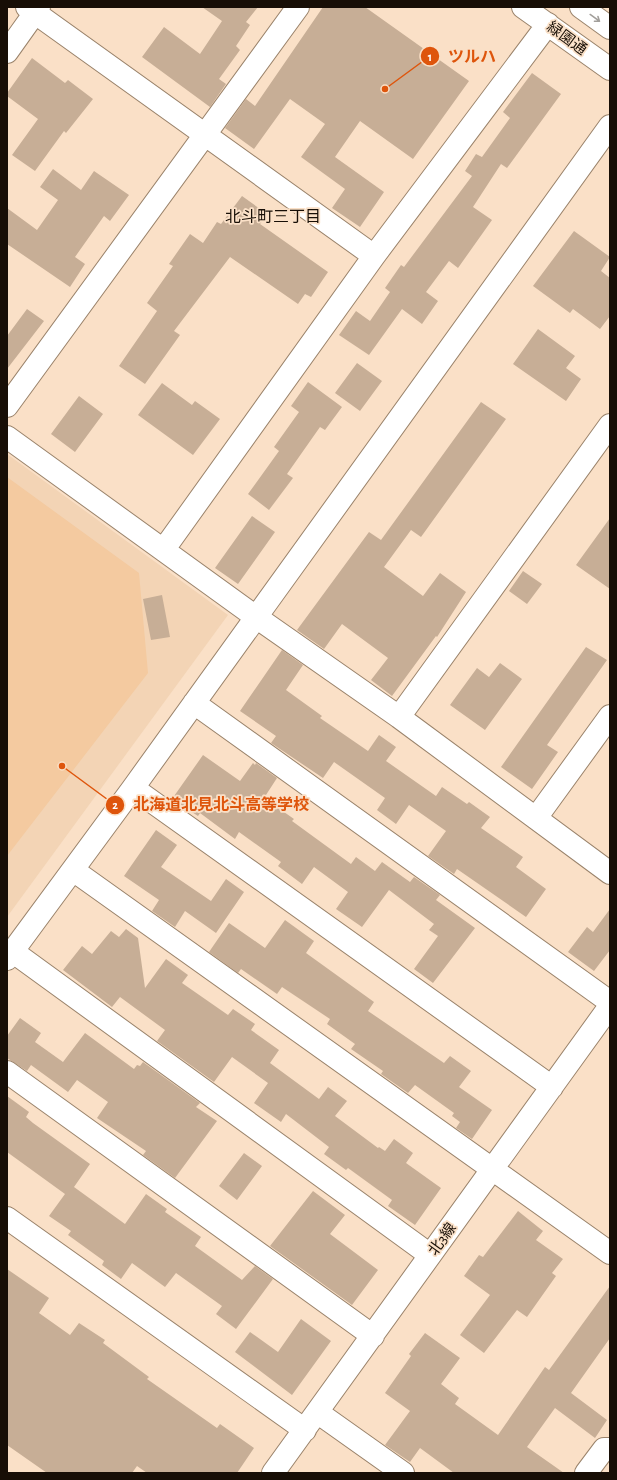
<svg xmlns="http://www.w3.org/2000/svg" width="617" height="1480" font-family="'Alegreya Sans','Noto Sans JP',sans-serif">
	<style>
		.built { fill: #f3d4b5 }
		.pitch { fill: #f4caa0 }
		.building { fill: #c7ae96 }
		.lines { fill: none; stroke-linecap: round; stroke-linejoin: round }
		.minor-casing { stroke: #9a836b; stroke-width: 24 }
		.minor { stroke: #fff; stroke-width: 22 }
		.oneway { stroke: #a29f9b }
		.labels { text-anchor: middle; stroke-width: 3.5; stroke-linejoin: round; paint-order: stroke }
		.street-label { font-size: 15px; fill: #170e06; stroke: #fae0c7 }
		.neighbourhood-label { font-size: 16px; fill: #170e06; stroke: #fae0c7 }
		.leader { fill: none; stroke: #de550c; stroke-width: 1.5 }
		.callout-dot { fill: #de550c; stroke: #fae0c7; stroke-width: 1.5 }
		.mark-label { font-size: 12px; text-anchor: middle; font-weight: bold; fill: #fff }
		.callout-label { font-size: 16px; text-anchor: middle; font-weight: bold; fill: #de550c; stroke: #fae0c7; stroke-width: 3.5; stroke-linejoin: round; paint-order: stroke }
	</style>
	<rect width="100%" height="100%" fill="#fae0c7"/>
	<!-- built -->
	<path class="built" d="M 7,454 L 228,615 L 7,917 Z"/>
	<!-- pitch -->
	<path class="pitch" d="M 7,477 L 139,573 L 148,673 L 7,856 Z"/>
	<!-- building -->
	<path class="building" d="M 202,7 L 258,7 L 246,22 L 250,25 L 236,46 L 240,50 L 219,79 L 226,84 L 210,107 L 142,57 L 164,27 L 200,54 L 222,21 Z
		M 323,7 L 365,7 L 469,81 L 413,159 L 360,121 L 335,157 L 384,192 L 360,227 L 332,208 L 345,189 L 301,157 L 325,124 L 290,99 L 254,149 L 225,128 L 246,99 L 255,106 Z
		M 32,58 L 65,83 L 68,80 L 93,99 L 66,133 L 64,131 L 35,171 L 12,155 L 38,119 L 7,96 L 7,93 Z
		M 532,73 L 561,94 L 507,168 L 501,164 L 473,207 L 492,220 L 458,268 L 449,261 L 426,292 L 438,301 L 422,324 L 402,309 L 369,355 L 339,335 L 356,311 L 370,321 L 390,292 L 385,288 L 401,265 L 404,267 L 472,176 L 465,171 L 476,154 L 482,157 L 510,118 L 503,112 Z
		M 53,169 L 81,190 L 94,171 L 129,195 L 110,221 L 104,216 L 75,257 L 85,264 L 70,287 L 7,244 L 7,208 L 37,230 L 58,200 L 40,187 Z
		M 242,196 L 267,214 L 260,224 L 328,272 L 311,297 L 305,294 L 298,304 L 230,257 L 174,331 L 180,335 L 145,384 L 119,366 L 157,311 L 147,303 L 173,266 L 169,264 L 190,234 L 203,243 L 217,222 L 221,224 Z
		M 574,231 L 610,257 L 601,271 L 610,278 L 610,316 L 600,329 L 573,309 L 570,313 L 533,286 Z
		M 27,309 L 44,321 L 7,369 L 7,336 Z
		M 538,329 L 575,356 L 566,368 L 581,379 L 566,401 L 513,364 Z
		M 357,363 L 382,381 L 360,411 L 335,393 Z
		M 308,382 L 342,407 L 325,430 L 320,427 L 287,474 L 293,478 L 269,510 L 248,494 L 279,451 L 274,447 L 299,412 L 291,406 Z
		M 162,383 L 192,405 L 195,401 L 220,419 L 193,455 L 138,415 Z
		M 79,396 L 103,414 L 75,452 L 51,434 Z
		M 481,402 L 506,419 L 421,537 L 411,530 L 384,567 L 423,596 L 440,573 L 466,592 L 437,637 L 436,636 L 392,696 L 371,680 L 388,658 L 342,624 L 324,649 L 297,630 L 369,532 L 381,540 Z
		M 252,516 L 275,532 L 238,584 L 215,568 Z
		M 610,518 L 610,589 L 576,565 Z
		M 523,571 L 542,584 L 527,604 L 509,591 Z
		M 162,595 L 170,637 L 151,640 L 143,599 Z
		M 586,647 L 607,660 L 547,745 L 558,752 L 532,789 L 501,767 Z
		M 282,650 L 303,665 L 286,690 L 322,716 L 320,718 L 368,751 L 379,735 L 396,747 L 386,761 L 436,796 L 442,787 L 467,804 L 469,802 L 490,817 L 481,828 L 523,857 L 516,867 L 546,889 L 526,917 L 457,869 L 454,874 L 428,856 L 446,831 L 409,805 L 396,824 L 377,810 L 385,798 L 334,762 L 323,778 L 271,743 L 276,736 L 240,711 Z
		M 500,663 L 522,679 L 485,730 L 450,705 L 477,668 L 489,677 Z
		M 203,755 L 240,781 L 253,763 L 255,765 L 256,763 L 277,778 L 264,798 L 294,819 L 292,821 L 351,864 L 356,857 L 375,871 L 382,862 L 410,882 L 414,877 L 440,895 L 436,900 L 475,928 L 433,983 L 414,969 L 438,936 L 429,930 L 434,924 L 389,890 L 362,927 L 336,909 L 348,892 L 314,867 L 302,884 L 278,866 L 281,862 L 239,832 L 235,839 L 200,813 L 198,816 L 172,799 Z
		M 156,830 L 177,845 L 161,867 L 211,901 L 226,879 L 244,892 L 216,933 L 185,911 L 175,927 L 152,911 L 159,900 L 124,876 Z
		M 610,909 L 610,950 L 594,971 L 568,952 L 587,927 L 593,932 Z
		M 285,920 L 314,941 L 306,953 L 374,1002 L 368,1011 L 444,1063 L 450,1056 L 471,1071 L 459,1087 L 492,1110 L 472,1139 L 456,1128 L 460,1122 L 452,1116 L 454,1113 L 415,1085 L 408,1093 L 381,1074 L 383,1071 L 351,1049 L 355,1044 L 327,1024 L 330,1019 L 282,987 L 277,994 L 241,969 L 238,973 L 209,952 L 229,923 L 265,948 Z
		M 126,929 L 138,938 L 145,988 L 166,959 L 188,975 L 182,983 L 228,1015 L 233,1009 L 255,1024 L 251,1030 L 279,1050 L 270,1063 L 319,1099 L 328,1087 L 347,1101 L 335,1116 L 378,1148 L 379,1147 L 385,1151 L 394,1139 L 413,1153 L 406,1163 L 441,1188 L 415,1225 L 388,1206 L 392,1200 L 348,1168 L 346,1170 L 324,1154 L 329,1147 L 286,1114 L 281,1122 L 254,1103 L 268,1083 L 232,1057 L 214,1082 L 157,1041 L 165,1030 L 120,997 L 112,1007 L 63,970 L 82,946 L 92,954 L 111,931 L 119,937 Z
		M 20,1018 L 41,1033 L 35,1042 L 63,1062 L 85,1033 L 134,1069 L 137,1065 L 140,1066 L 143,1062 L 200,1103 L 196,1107 L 217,1121 L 175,1178 L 143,1155 L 146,1151 L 97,1118 L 108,1102 L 77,1080 L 68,1092 L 31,1065 L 27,1071 L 7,1058 L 7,1036 Z
		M 7,1096 L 29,1112 L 26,1117 L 33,1123 L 90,1164 L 74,1187 L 125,1224 L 146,1194 L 167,1209 L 165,1212 L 201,1237 L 195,1246 L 242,1280 L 255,1266 L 273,1279 L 236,1329 L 216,1314 L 222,1306 L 176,1273 L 165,1287 L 132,1263 L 121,1279 L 102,1265 L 104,1261 L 68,1235 L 71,1231 L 49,1216 L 65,1194 L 7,1152 Z
		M 244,1153 L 262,1166 L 237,1200 L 219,1186 Z
		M 313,1191 L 345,1215 L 330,1234 L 378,1270 L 352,1305 L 270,1246 Z
		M 518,1211 L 543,1231 L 536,1240 L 563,1259 L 552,1273 L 556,1276 L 527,1317 L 517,1310 L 484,1353 L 460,1335 L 490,1295 L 464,1276 L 479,1255 L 483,1257 Z
		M 7,1269 L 49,1298 L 39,1313 L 70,1335 L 79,1323 L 105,1340 L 103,1343 L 149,1377 L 147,1379 L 217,1428 L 220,1424 L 254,1448 L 237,1473 L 147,1473 L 137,1466 L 132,1473 L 47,1473 L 7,1445 Z
		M 610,1286 L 610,1338 L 571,1393 L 607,1420 L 595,1438 L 555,1408 L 527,1447 L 564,1473 L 454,1473 L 420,1448 L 410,1462 L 385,1445 L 410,1411 L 385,1393 L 411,1356 L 409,1354 L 425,1333 L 460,1358 L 441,1384 L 459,1398 L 455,1404 L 498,1435 L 545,1367 L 549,1370 Z
		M 301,1319 L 331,1341 L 292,1395 L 235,1352 L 250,1332 L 278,1352 Z"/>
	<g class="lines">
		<defs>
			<path id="minor" d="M 27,7 L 374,256
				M 523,7 L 610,69
				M 581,7 L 610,28
				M 7,52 L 39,7
				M 7,406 L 298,7
				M 7,437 L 256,617 L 399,717 L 610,873
				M 164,549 L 374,256 L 548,24
				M 194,703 L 610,1002
				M 399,717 L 610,425
				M 133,788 L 552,1087
				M 536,818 L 610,716
				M 73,870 L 610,1253
				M 12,951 L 430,1255
				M 7,959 L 133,788 L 610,126
				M 7,1072 L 373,1336
				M 7,1218 L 305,1430
				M 317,1412 L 403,1473
				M 273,1473 L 610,1006
				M 586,1473 L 604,1449 L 610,1449"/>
		</defs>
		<!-- minor casing -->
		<use href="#minor" class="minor-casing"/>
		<!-- minor -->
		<use href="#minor" class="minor"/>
	</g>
	<!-- one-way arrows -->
	<defs><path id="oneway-shaft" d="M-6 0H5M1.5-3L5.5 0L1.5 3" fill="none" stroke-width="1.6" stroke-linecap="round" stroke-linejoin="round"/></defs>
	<use class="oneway" href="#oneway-shaft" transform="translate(595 18) rotate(36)"/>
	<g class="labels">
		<!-- street labels -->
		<g class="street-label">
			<text transform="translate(567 38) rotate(36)" y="5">緑園通</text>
			<text transform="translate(442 1239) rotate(-54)" y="5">北3線</text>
		</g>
		<!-- neighbourhood labels -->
		<g class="neighbourhood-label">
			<text x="273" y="222">北斗町三丁目</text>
		</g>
	</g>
	<!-- callouts -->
	<path class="leader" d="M385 89L430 56M62 766L115 805"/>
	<g class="callout-dot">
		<circle cx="385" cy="89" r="4"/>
		<circle cx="62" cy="766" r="4"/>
		<circle cx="430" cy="56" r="10"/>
		<circle cx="115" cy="805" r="10"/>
	</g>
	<g class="mark-label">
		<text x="430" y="61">1</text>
		<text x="115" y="809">2</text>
	</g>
	<g class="callout-label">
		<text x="472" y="62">ツルハ</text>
		<text x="221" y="810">北海道北見北斗高等学校</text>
	</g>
	<!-- border -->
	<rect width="617" height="1480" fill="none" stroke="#170e06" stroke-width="16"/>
</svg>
